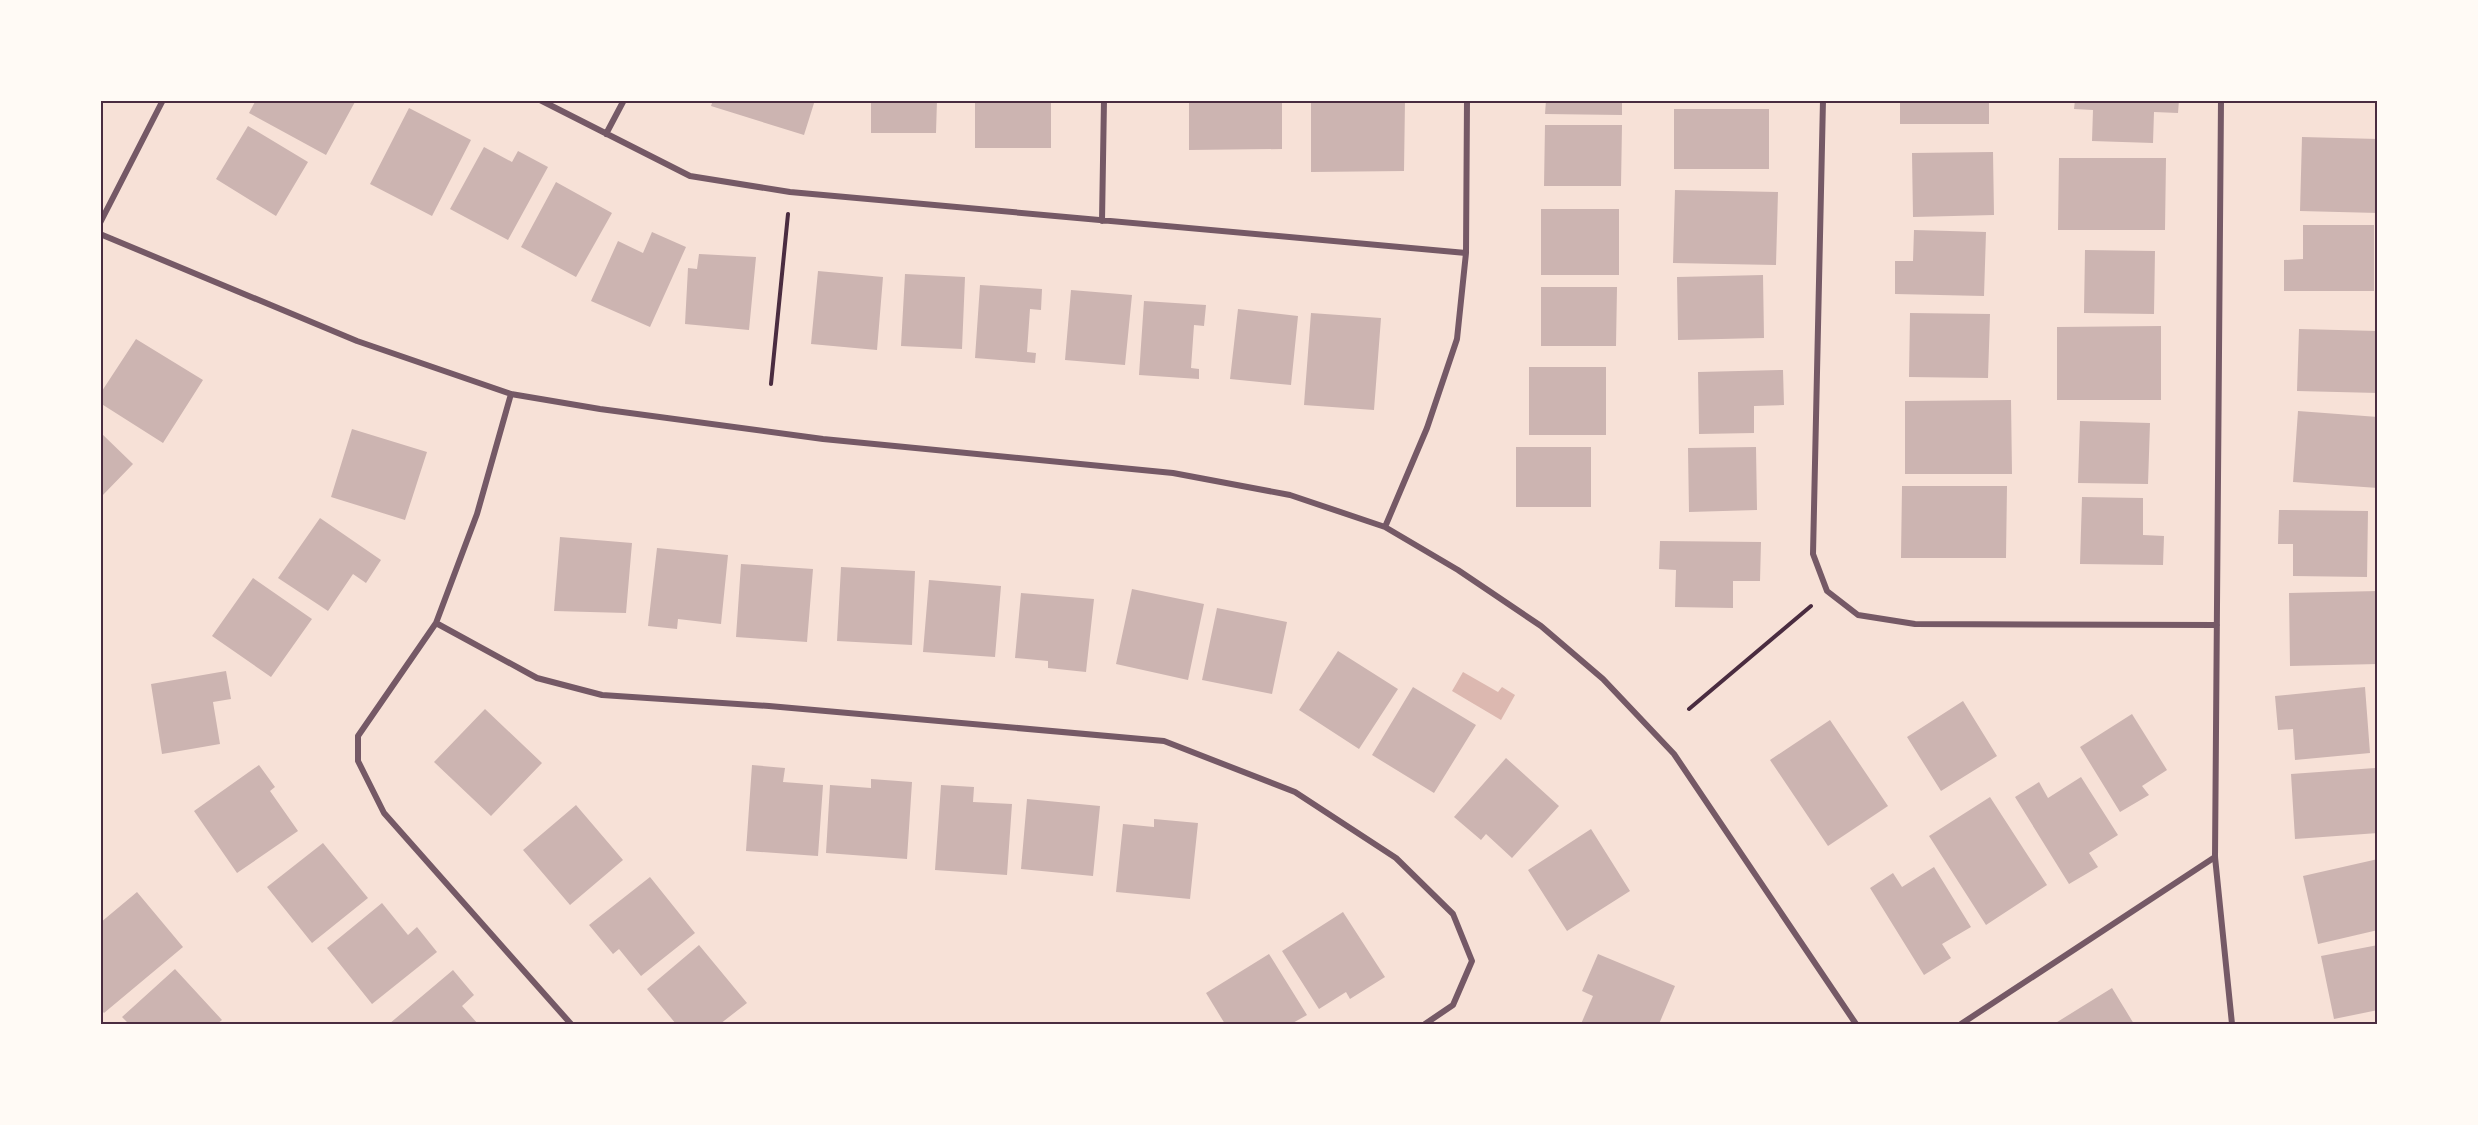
<svg xmlns="http://www.w3.org/2000/svg" width="2478" height="1125" font-family="Cabin,sans-serif">
	<style>
		.water { fill: #dcb8b0 }
		.building { fill: #ccb4b1 }
		.lines { fill: none; stroke-linecap: round; stroke-linejoin: round }
		.path { stroke: #4a2c40; stroke-width: 4 }
		.minor { stroke: #755966; stroke-width: 6 }
		.neatline { fill: none; stroke: #4a2c40; stroke-width: 2 }
	</style>
	<rect width="100%" height="100%" fill="#f7e1d7"/>
	<!-- water -->
	<path class="water" d="M 1463,672 L 1498,692 L 1502,687 L 1515,695 L 1501,720 L 1452,691 Z"/>
	<!-- building -->
	<path class="building" d="M 256,100 L 356,100 L 326,155 L 249,113 Z
		M 713,100 L 815,100 L 804,135 L 711,106 Z
		M 871,100 L 937,100 L 936,133 L 871,133 Z
		M 975,100 L 1051,100 L 1051,148 L 975,148 Z
		M 1189,100 L 1282,100 L 1282,149 L 1189,150 Z
		M 1311,100 L 1405,100 L 1404,171 L 1311,172 Z
		M 1546,100 L 1622,100 L 1622,115 L 1545,114 Z
		M 1900,100 L 1989,100 L 1989,124 L 1900,124 Z
		M 2075,100 L 2179,100 L 2178,113 L 2154,112 L 2153,143 L 2092,141 L 2093,110 L 2074,109 Z
		M 409,108 L 471,140 L 432,216 L 370,184 Z
		M 1674,109 L 1769,109 L 1769,169 L 1674,169 Z
		M 1545,125 L 1622,125 L 1621,186 L 1544,186 Z
		M 248,126 L 308,162 L 276,216 L 216,179 Z
		M 2302,137 L 2378,139 L 2378,213 L 2300,211 Z
		M 484,147 L 512,162 L 518,151 L 548,167 L 508,240 L 450,209 Z
		M 1993,152 L 1994,215 L 1913,217 L 1912,153 Z
		M 2059,158 L 2166,158 L 2165,230 L 2058,230 Z
		M 556,182 L 612,213 L 576,277 L 521,247 Z
		M 1675,190 L 1778,192 L 1776,265 L 1673,263 Z
		M 1541,209 L 1619,209 L 1619,275 L 1541,275 Z
		M 2303,225 L 2374,225 L 2374,291 L 2284,291 L 2284,260 L 2303,259 Z
		M 1914,230 L 1986,232 L 1984,296 L 1895,294 L 1895,261 L 1913,261 Z
		M 652,232 L 686,247 L 650,327 L 591,301 L 618,241 L 643,253 Z
		M 2085,250 L 2155,251 L 2154,314 L 2084,313 Z
		M 699,254 L 756,257 L 749,330 L 685,324 L 688,268 L 697,269 Z
		M 818,271 L 883,277 L 877,350 L 811,344 Z
		M 905,274 L 965,277 L 962,349 L 901,346 Z
		M 1763,275 L 1764,338 L 1678,340 L 1677,277 Z
		M 980,285 L 1042,289 L 1041,310 L 1030,309 L 1027,352 L 1036,353 L 1035,363 L 975,358 Z
		M 1541,287 L 1617,287 L 1616,346 L 1541,346 Z
		M 1071,290 L 1132,295 L 1125,365 L 1065,360 Z
		M 1144,301 L 1206,305 L 1204,326 L 1194,325 L 1191,368 L 1199,369 L 1199,379 L 1139,375 Z
		M 1238,309 L 1298,316 L 1291,385 L 1230,379 Z
		M 1311,313 L 1381,318 L 1374,410 L 1304,405 Z
		M 1910,313 L 1990,314 L 1988,378 L 1909,377 Z
		M 2161,326 L 2161,400 L 2057,400 L 2057,327 Z
		M 2299,329 L 2378,331 L 2378,393 L 2297,391 Z
		M 136,339 L 203,380 L 163,443 L 100,403 L 100,394 Z
		M 1529,367 L 1606,367 L 1606,435 L 1529,435 Z
		M 1783,370 L 1784,405 L 1754,406 L 1754,433 L 1699,434 L 1698,372 Z
		M 2011,400 L 2012,474 L 1905,474 L 1905,401 Z
		M 2298,411 L 2378,417 L 2378,488 L 2293,482 Z
		M 2080,421 L 2150,423 L 2148,484 L 2078,483 Z
		M 352,429 L 427,452 L 405,520 L 331,497 Z
		M 100,432 L 133,464 L 100,498 Z
		M 1516,447 L 1591,447 L 1591,507 L 1516,507 Z
		M 1756,447 L 1757,510 L 1689,512 L 1688,448 Z
		M 1902,486 L 2007,486 L 2006,558 L 1901,558 Z
		M 2082,497 L 2143,498 L 2143,535 L 2164,536 L 2163,565 L 2080,564 Z
		M 2279,510 L 2368,511 L 2367,577 L 2293,576 L 2293,544 L 2278,544 Z
		M 320,518 L 381,560 L 366,583 L 353,574 L 328,611 L 278,578 Z
		M 560,537 L 632,543 L 626,613 L 554,611 Z
		M 1660,541 L 1761,542 L 1760,581 L 1733,581 L 1733,608 L 1675,607 L 1676,570 L 1659,569 Z
		M 657,548 L 728,555 L 721,624 L 678,619 L 677,629 L 648,626 Z
		M 741,564 L 813,569 L 807,642 L 736,637 Z
		M 841,567 L 915,571 L 912,645 L 837,641 Z
		M 253,578 L 312,619 L 271,677 L 212,636 Z
		M 929,580 L 1001,586 L 995,657 L 923,652 Z
		M 1132,589 L 1204,604 L 1188,680 L 1116,664 Z
		M 2378,591 L 2378,664 L 2290,666 L 2289,593 Z
		M 1021,593 L 1094,599 L 1086,672 L 1048,668 L 1048,661 L 1015,658 Z
		M 1217,608 L 1287,622 L 1272,694 L 1202,680 Z
		M 1338,651 L 1398,689 L 1359,749 L 1299,710 Z
		M 226,671 L 231,699 L 213,702 L 220,744 L 162,754 L 151,684 Z
		M 1413,687 L 1476,725 L 1434,793 L 1372,755 Z
		M 2365,687 L 2370,753 L 2295,760 L 2293,729 L 2278,730 L 2275,696 Z
		M 1963,701 L 1997,756 L 1941,791 L 1907,737 Z
		M 485,709 L 542,763 L 491,816 L 434,762 Z
		M 2132,714 L 2167,770 L 2142,786 L 2149,795 L 2120,812 L 2080,747 Z
		M 1830,720 L 1888,806 L 1828,846 L 1770,760 Z
		M 1506,758 L 1559,806 L 1512,858 L 1486,834 L 1481,840 L 1454,817 Z
		M 259,765 L 275,787 L 270,791 L 298,831 L 237,873 L 194,811 Z
		M 752,765 L 785,768 L 783,782 L 823,785 L 818,856 L 746,851 Z
		M 2375,768 L 2378,833 L 2295,839 L 2291,774 Z
		M 2081,777 L 2118,835 L 2089,853 L 2098,867 L 2069,884 L 2015,797 L 2039,782 L 2048,798 Z
		M 871,779 L 912,782 L 907,859 L 826,853 L 830,785 L 871,788 Z
		M 941,785 L 974,787 L 973,802 L 1012,804 L 1007,875 L 935,870 Z
		M 1990,797 L 2047,885 L 1986,925 L 1929,836 Z
		M 1027,799 L 1100,806 L 1093,876 L 1021,869 Z
		M 576,805 L 623,860 L 570,905 L 523,850 Z
		M 1154,819 L 1198,823 L 1190,899 L 1116,892 L 1123,824 L 1154,827 Z
		M 1591,829 L 1630,891 L 1567,931 L 1528,870 Z
		M 323,843 L 368,898 L 312,943 L 267,887 Z
		M 2378,859 L 2378,930 L 2318,944 L 2303,876 Z
		M 1934,867 L 1971,927 L 1942,944 L 1951,958 L 1924,975 L 1870,888 L 1893,873 L 1902,887 Z
		M 650,877 L 695,933 L 641,976 L 619,949 L 613,954 L 589,925 Z
		M 137,892 L 183,947 L 104,1013 L 100,1009 L 100,923 Z
		M 382,903 L 408,935 L 417,927 L 437,952 L 372,1004 L 327,948 Z
		M 1343,912 L 1385,977 L 1350,999 L 1346,992 L 1319,1009 L 1282,951 Z
		M 699,945 L 747,1003 L 720,1024 L 676,1024 L 647,989 Z
		M 2378,945 L 2378,1010 L 2334,1019 L 2321,956 Z
		M 1269,954 L 1307,1015 L 1291,1024 L 1225,1024 L 1206,993 Z
		M 1598,954 L 1675,986 L 1659,1024 L 1581,1024 L 1593,996 L 1582,991 Z
		M 175,969 L 222,1020 L 217,1024 L 129,1024 L 122,1017 Z
		M 453,970 L 474,995 L 462,1006 L 478,1024 L 389,1024 Z
		M 2112,988 L 2134,1024 L 2054,1024 Z"/>
	<g class="lines">
		<!-- path -->
		<path class="path" d="M 771,384 L 788,214
			M 1689,709 L 1811,606"/>
		<!-- minor -->
		<path class="minor" d="M 540,100 L 690,176 L 790,192 L 1466,253
			M 1823,100 L 1813,554 L 1827,591 L 1858,615 L 1915,624 L 2217,625
			M 2221,100 L 2215,857 L 2232,1024
			M 606,134 L 624,100
			M 1102,221 L 1104,100
			M 100,223 L 163,100
			M 100,234 L 357,341 L 511,394 L 600,409 L 823,439 L 1173,473 L 1290,495 L 1385,527 L 1458,570 L 1541,626 L 1603,679 L 1674,754 L 1856,1024
			M 511,394 L 477,514 L 436,623 L 358,736 L 358,761 L 384,813 L 571,1024
			M 1385,527 L 1427,428 L 1457,339 L 1466,253 L 1467,100
			M 436,623 L 537,678 L 602,695 L 769,706 L 1164,741 L 1295,792 L 1396,858 L 1453,914 L 1472,961 L 1453,1005 L 1425,1024
			M 1961,1024 L 2215,857"/>
	</g>
	<!-- border -->
	<rect width="2478" height="1125" fill="none" stroke="#fffaf5" stroke-width="204"/>
	<rect x="102" y="102" width="2274" height="921" class="neatline"/>
</svg>
